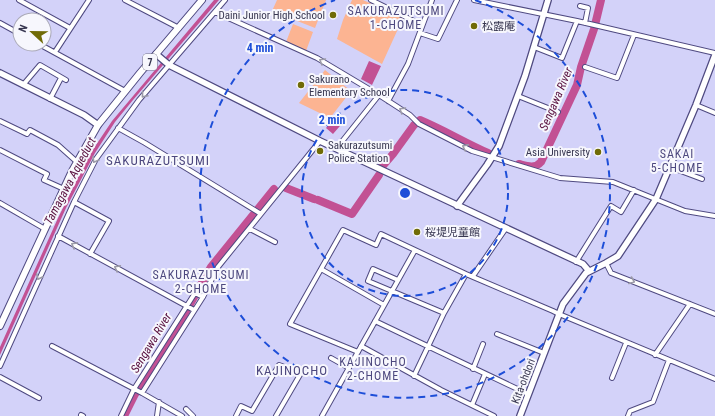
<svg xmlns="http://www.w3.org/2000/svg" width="715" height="416" font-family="'Roboto Condensed','Noto Sans JP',sans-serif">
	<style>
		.green { fill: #fcb492 }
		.water { fill: #c25194 }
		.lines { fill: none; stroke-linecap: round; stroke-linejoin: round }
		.river { stroke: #c25194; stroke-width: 8 }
		.street-casing { stroke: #4f4a81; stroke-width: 6 }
		.secondary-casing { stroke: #4f4a81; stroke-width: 8 }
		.primary-casing { stroke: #4f4a81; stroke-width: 8 }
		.street { stroke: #fff; stroke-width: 4 }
		.secondary { stroke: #fff; stroke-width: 5.5 }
		.primary { stroke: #fff; stroke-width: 6 }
		.oneway { stroke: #9c9ba8 }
		.ring { fill: none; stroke: #1d4ed8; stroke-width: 2; stroke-dasharray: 7 5 }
		.poi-dot { fill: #706b07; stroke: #f7f7fd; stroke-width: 1.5 }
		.labels { text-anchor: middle; stroke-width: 4; stroke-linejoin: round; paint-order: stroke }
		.shield { fill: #f7f7fd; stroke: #717185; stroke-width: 1 }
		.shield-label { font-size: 10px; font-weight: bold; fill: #383751 }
		.poi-label { font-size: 11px; fill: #383751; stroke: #f7f7fd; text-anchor: start }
		.street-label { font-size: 11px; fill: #383751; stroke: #f7f7fd }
		.neighbourhood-label { font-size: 12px; letter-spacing: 1px; fill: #4d487f; stroke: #f7f7fd }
		.water-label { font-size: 12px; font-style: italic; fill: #59113f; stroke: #f7f7fd }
		.quarter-label { font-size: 13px; letter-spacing: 1px; fill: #4d487f; stroke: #f7f7fd }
		.centre { fill: #1d4ed8; stroke: #f7f7fd; stroke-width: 2 }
		.ring-label { font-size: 12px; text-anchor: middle; font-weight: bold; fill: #1d4ed8; stroke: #f7f7fd; stroke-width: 4; stroke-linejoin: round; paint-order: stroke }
	</style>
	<rect width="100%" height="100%" fill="#d3d2f9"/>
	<!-- green -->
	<path class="green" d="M 277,0 L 326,0 L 315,28 L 272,11 Z
		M 352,0 L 363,0 L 403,18 L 382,64 L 337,39 L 343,20 Z
		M 293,24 L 313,32 L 306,51 L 286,42 Z
		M 325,70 L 351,91 L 330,118 L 299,103 Z"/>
	<!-- water -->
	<path class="water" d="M 214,0 L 219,0 L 133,100 L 115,122 L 95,153 L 66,208 L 0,355 L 0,347 L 58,218 L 88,157 L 112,121 Z
		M 369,61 L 381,66 L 372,85 L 361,79 Z
		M 338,113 L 346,119 L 333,134 L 326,128 Z"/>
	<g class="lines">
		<!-- river -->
		<path class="river" d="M 519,164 C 527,166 535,169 541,162 L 577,85 L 581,67 L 594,29 L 601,0
			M 381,168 L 393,154 L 414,125 L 420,120 C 444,130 465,143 488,153
			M 286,188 L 314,199
			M 318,200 L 352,214 L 379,175
			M 124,416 L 135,394 L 172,336 L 211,267 L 274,189"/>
		<defs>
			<path id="street" d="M 19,0 L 70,28
				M 125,0 L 179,28
				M 371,0 L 422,25
				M 474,0 L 577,21 L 715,53
				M 580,6 L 588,8 L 585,23
				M 215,12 L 317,58 L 379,95 L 410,115 L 419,124 L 472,151 L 560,178 L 613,182 L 685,211 L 715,216
				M 0,23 L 20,34
				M 420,33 L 438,39 L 457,0
				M 39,44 L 125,91
				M 534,47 L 562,58 L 577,21
				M 55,52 L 89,0
				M 585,67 L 617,78 L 634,35
				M 23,85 L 40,65 L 66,80
				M 518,96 L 558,112
				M 50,99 L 61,78
				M 388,101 L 408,64 L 432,0
				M 696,105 L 715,113
				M 0,121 L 27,134 L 30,130 L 58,145 L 77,162
				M 118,128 L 145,143 L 261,214
				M 336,149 L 379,95
				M 0,150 L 47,174 L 44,180 L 64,189
				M 670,167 L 702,179
				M 74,202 L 109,221 L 90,254
				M 0,203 L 45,229
				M 250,229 L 275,242
				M 58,236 L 194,310
				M 576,262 L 611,206 L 621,212 L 634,190
				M 606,263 L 611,273 L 715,314
				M 321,269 L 384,305
				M 473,276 L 506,228
				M 398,280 L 373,269 L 368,281 L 444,313
				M 375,321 L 528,394
				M 497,334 L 544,353
				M 52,346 L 142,393 L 182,416
				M 361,346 L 441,390 L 494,416
				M 358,352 L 290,324 L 343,230 L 376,245 L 381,234 L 466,274 L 553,311 L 559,314 L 715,379
				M 655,355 L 690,304
				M 331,358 L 349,368
				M 0,366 L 74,202 L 96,159 L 139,100 L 225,0
				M 473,369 L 483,344
				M 414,376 L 444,313 L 466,274
				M 0,377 L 39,398
				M 612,378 L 626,343
				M 142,393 L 203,297 L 218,267 L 320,141
				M 472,405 L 485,374
				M 186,409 L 193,416
				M 81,415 L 83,416
				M 121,416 L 134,389 L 195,293 L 203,297
				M 157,416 L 159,402
				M 236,416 L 241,406 L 252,411 L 279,365 L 301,373 L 276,416
				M 322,416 L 415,250
				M 628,416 L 630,411 L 653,402 L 669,360"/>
			<path id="secondary" d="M 156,54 L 169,65 L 320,141 L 583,264 L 589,271
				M 0,73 L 84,115 L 98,125
				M 457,206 L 487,165 L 499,146 L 525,76 L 548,0
				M 520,416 L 563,304 L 586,273 L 606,263 L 618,256 L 656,199 L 696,105 L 715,55"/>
			<path id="primary" d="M 0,326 L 72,171 L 98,125 L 140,73 L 202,0"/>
		</defs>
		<!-- street casing -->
		<use href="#street" class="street-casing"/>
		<!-- secondary casing -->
		<use href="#secondary" class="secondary-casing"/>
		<!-- primary casing -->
		<use href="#primary" class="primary-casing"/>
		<!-- street -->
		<use href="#street" class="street"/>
		<!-- secondary -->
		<use href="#secondary" class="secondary"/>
		<!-- primary -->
		<use href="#primary" class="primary"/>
	</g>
	<!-- one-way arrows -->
	<defs><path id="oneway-chevron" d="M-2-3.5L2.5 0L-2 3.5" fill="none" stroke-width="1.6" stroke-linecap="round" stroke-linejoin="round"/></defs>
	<g class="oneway">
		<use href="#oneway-chevron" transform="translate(322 61) rotate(-150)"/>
		<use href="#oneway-chevron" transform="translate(144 95) rotate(131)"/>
		<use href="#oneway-chevron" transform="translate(402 110) rotate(-148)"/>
		<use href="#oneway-chevron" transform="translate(465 147) rotate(-153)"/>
		<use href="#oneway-chevron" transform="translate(95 160) rotate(121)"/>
		<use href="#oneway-chevron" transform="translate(74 245) rotate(-151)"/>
		<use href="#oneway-chevron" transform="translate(117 268) rotate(-152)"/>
		<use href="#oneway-chevron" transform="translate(39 277) rotate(115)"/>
		<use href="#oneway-chevron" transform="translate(632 281) rotate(22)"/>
	</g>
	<!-- distance rings -->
	<g class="ring">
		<circle cx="405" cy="193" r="103"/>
		<path d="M475 0A205 205 0 1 1 335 0"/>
	</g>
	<!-- markers -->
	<g class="poi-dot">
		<circle cx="333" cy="15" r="4"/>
		<circle cx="474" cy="26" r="4"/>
		<circle cx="301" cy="85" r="4"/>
		<circle cx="320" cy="151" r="4"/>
		<circle cx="598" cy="152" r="4"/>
		<circle cx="417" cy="232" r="4"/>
	</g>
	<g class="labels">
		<!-- shield labels -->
		<rect class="shield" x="143" y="54" width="14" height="16" rx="3"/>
		<g class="shield-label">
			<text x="150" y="66">7</text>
		</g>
		<!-- poi labels -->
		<g class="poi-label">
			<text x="325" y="19" text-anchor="end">Daini Junior High School</text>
			<text x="482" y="30">松露庵</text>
			<text x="309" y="83">Sakurano<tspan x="309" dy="13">Elementary School</tspan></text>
			<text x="328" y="149">Sakurazutsumi<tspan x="328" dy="13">Police Station</tspan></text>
			<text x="590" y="156" text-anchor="end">Asia University</text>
			<text x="425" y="236">桜堤児童館</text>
		</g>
		<!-- street labels -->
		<g class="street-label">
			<text transform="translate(523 381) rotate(-69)" y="4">Kita-ohdori</text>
		</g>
		<!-- neighbourhood labels -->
		<g class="neighbourhood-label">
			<text x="396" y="15">SAKURAZUTSUMI<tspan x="396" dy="14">1-CHOME</tspan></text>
			<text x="677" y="158">SAKAI<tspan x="677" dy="14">5-CHOME</tspan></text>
			<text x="201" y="279">SAKURAZUTSUMI<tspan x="201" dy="14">2-CHOME</tspan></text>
			<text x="373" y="366">KAJINOCHO<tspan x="373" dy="14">2-CHOME</tspan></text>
		</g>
		<!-- water labels -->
		<g class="water-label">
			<text transform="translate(556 99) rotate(-67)" y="4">Sengawa River</text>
			<text transform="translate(70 181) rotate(-62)" y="4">Tamagawa Aqueduct</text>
			<text transform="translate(151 343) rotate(-59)" y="4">Sengawa River</text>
		</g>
		<!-- quarter labels -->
		<g class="quarter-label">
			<text x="158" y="165">SAKURAZUTSUMI</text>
			<text x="292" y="375">KAJINOCHO</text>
		</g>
	</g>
	<circle cx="405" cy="193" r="6" class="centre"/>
	<g class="ring-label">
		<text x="260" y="52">4 min</text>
		<text x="332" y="124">2 min</text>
	</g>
	<!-- north arrow -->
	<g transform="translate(32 32) rotate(292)"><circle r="19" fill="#f7f7fd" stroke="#abaab8"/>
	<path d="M0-3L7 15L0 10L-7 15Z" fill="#706b07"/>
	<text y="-6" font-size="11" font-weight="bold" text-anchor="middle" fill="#383751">N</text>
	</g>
</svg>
